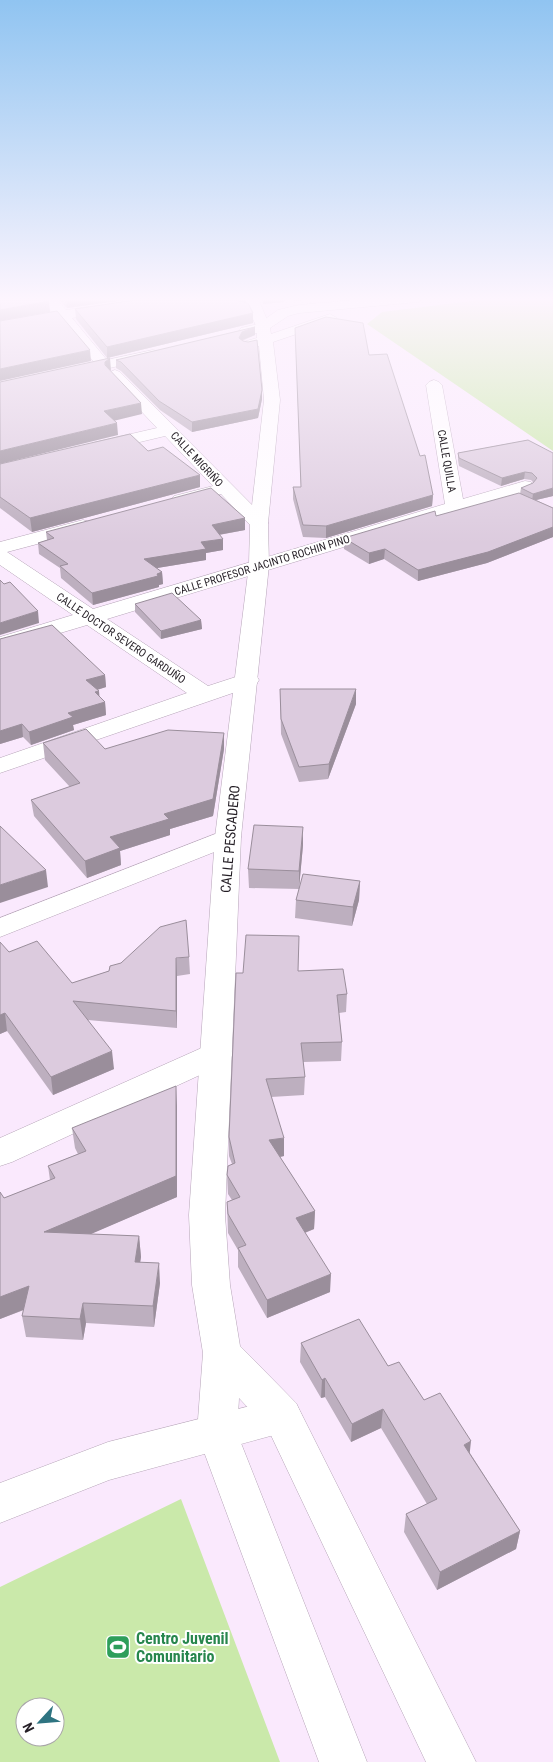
<svg xmlns="http://www.w3.org/2000/svg" width="553" height="1762" font-family="'Roboto Condensed',sans-serif">
	<style>
		.green { fill: #cae9aa; fill-rule: evenodd }
		.lines { fill: none; stroke-linecap: round; stroke-linejoin: round }
		.minor-casing { stroke: #b6a5b8; stroke-width: 1 }
		.tertiary-casing { stroke: #b6a5b8; stroke-width: 1 }
		.minor { fill: #fff; fill-rule: evenodd }
		.tertiary { fill: #fff; fill-rule: evenodd }
		.wall { fill: #bdafbf }
		.shaded-wall { fill: #9a8e9b }
		.building { fill: #dccbde; stroke: #9a8e9b }
		.labels { text-anchor: middle; stroke-width: 4; stroke-linejoin: round; paint-order: stroke }
		.far-street-label { font-size: 11px; fill: #251f26; stroke: #fff }
		.street-label { font-size: 14px; fill: #251f26; stroke: #fff }
		.near-leisure-label { font-size: 16px; font-weight: bold; fill: #27864d; stroke: #fff; text-anchor: start }
	</style>
	<rect width="100%" height="100%" fill="#fae9fd"/>
	<!-- green -->
	<path class="green" d="M 496,298 L 553,298 L 553,451 L 367,324 L 382,312 Z
		M 181,1499 L 280,1762 L 0,1762 L 0,1587 ZM 25,1707 L 55,1707 L 55,1737 L 25,1737 Z"/>
	<g class="lines">
		<defs>
			<path id="minor" d="M 41,298 L 55,298 L 66,310 L 152,298 L 185,298 L 178,302 L 72,318 L 111,365 L 109,368 L 99,368 L 59,320 L 0,331 L 0,323 L 53,313 Z
				M 244,298 L 258,298 L 270,327 L 268,330 L 258,330 Z
				M 115,370 L 120,372 L 266,519 L 268,523 L 266,527 L 259,529 L 252,527 L 221,494 L 180,505 L 174,504 L 171,500 L 174,496 L 213,486 L 165,436 L 98,452 L 92,451 L 90,447 L 92,443 L 157,428 L 110,378 L 107,375 L 110,372 Z
				M 434,380 L 439,382 L 442,385 L 463,499 L 525,481 L 531,482 L 534,486 L 531,490 L 107,619 L 208,686 L 248,673 L 256,675 L 259,680 L 256,685 L 0,773 L 0,758 L 187,693 L 87,625 L 0,651 L 0,637 L 73,615 L 0,565 L 0,542 L 83,520 L 90,522 L 92,526 L 90,530 L 7,552 L 93,609 L 445,504 L 426,385 L 429,382 Z
				M 228,829 L 237,831 L 241,837 L 237,843 L 0,937 L 0,918 Z
				M 217,1043 L 228,1046 L 233,1054 L 228,1062 L 12,1162 L 0,1166 L 0,1138 L 206,1046 Z
				M 282,1398 L 296,1403 L 302,1416 L 296,1429 L 109,1480 L 0,1523 L 0,1483 L 108,1442 Z"/>
			<path id="tertiary" d="M 377,298 L 425,298 L 418,302 L 299,313 L 288,316 L 270,328 L 271,334 L 330,314 L 337,318 L 335,321 L 273,342 L 280,400 L 268,523 L 269,565 L 241,837 L 225,1215 L 230,1285 L 240,1346 L 296,1403 L 476,1762 L 426,1762 L 268,1429 L 239,1398 L 237,1433 L 367,1762 L 319,1762 L 197,1433 L 203,1353 L 192,1285 L 189,1215 L 215,837 L 249,565 L 250,523 L 264,400 L 259,346 L 248,349 L 243,348 L 241,345 L 243,342 L 257,338 L 257,333 L 246,335 L 241,334 L 239,331 L 241,328 L 258,324 L 278,310 L 299,305 Z
				M 153,350 L 158,351 L 160,354 L 158,357 L 0,393 L 0,383 Z"/>
		</defs>
		<!-- minor casing -->
		<use href="#minor" class="minor-casing"/>
		<!-- tertiary casing -->
		<use href="#tertiary" class="tertiary-casing"/>
		<!-- minor -->
		<use href="#minor" class="minor"/>
		<!-- tertiary -->
		<use href="#tertiary" class="tertiary"/>
	</g>
	<!-- wall -->
	<path class="wall" d="M 57,298 L 140,298 L 67,308 Z
		M 149,298 L 246,298 L 246,302 L 253,313 L 253,323 L 107,358 L 76,319 L 75,309 Z
		M 260,298 L 285,298 L 284,302 L 263,304 Z
		M 255,327 L 255,335 L 242,341 L 262,399 L 258,418 L 192,432 L 160,410 L 121,371 L 116,368 L 116,360 Z
		M 295,328 L 369,355 L 433,495 L 432,506 L 326,538 L 303,537 L 293,499 L 293,487 L 301,487 Z
		M 528,440 L 553,496 L 536,500 L 553,508 L 553,537 L 487,563 L 418,581 L 384,559 L 369,564 L 344,549 L 344,538 L 436,516 L 520,494 L 521,488 L 534,483 L 531,480 L 524,479 L 501,486 L 459,466 L 458,460 L 458,453 Z
		M 148,451 L 200,487 L 32,532 L 0,508 L 0,464 Z
		M 245,518 L 245,530 L 219,535 L 223,539 L 223,550 L 206,553 L 206,560 L 157,568 L 162,572 L 163,584 L 159,585 L 159,587 L 93,605 L 61,578 L 60,568 L 39,554 L 38,543 L 47,540 L 46,532 Z
		M 135,604 L 201,620 L 202,629 L 161,639 L 135,612 Z
		M 0,639 L 105,675 L 106,687 L 97,690 L 99,696 L 105,702 L 106,715 L 73,725 L 74,730 L 31,745 L 23,737 L 0,744 Z
		M 280,689 L 356,704 L 328,779 L 299,782 L 281,734 Z
		M 43,743 L 105,749 L 224,749 L 213,816 L 170,829 L 170,835 L 120,851 L 121,865 L 87,878 L 34,816 L 31,800 L 70,787 L 45,760 Z
		M 303,845 L 299,887 L 360,881 L 359,900 L 352,926 L 295,918 L 296,900 L 299,889 L 249,888 L 248,869 Z
		M 9,952 L 72,983 L 109,971 L 110,966 L 189,957 L 190,974 L 177,976 L 177,1028 L 88,1020 L 114,1069 L 53,1095 L 7,1031 L 0,1034 Z
		M 299,971 L 347,994 L 346,1012 L 339,1013 L 342,1042 L 341,1061 L 303,1062 L 305,1077 L 304,1095 L 271,1097 L 284,1156 L 280,1157 L 315,1211 L 314,1229 L 305,1233 L 330,1292 L 267,1318 L 238,1267 L 238,1250 L 228,1233 L 227,1202 L 232,1200 L 228,1194 L 227,1175 L 232,1164 L 229,1156 L 229,1137 Z
		M 177,1106 L 177,1197 L 90,1234 L 139,1236 L 141,1257 L 140,1262 L 160,1283 L 154,1327 L 86,1323 L 83,1340 L 26,1337 L 22,1316 L 24,1310 L 0,1319 L 0,1192 L 4,1198 L 50,1180 L 48,1166 L 78,1154 L 75,1148 L 72,1128 Z
		M 301,1343 L 388,1366 L 424,1400 L 470,1453 L 520,1531 L 516,1549 L 437,1590 L 404,1532 L 406,1514 L 427,1504 L 381,1428 L 351,1442 L 325,1397 L 321,1398 L 300,1362 Z"/>
	<!-- shaded-wall -->
	<path class="shaded-wall" d="M 66,298 L 140,298 L 67,308 Z
		M 226,298 L 246,298 L 246,306 Z
		M 263,298 L 285,298 L 284,302 L 263,304 Z
		M 293,298 L 321,298 L 293,301 Z
		M 49,301 L 50,312 L 0,321 L 0,310 Z
		M 253,313 L 253,323 L 107,358 L 107,347 Z
		M 255,327 L 255,335 L 242,340 L 239,346 L 239,338 L 242,332 Z
		M 90,350 L 91,361 L 0,381 L 0,369 Z
		M 110,358 L 111,370 L 106,374 L 105,362 Z
		M 262,390 L 262,399 L 258,418 L 192,432 L 192,422 Z
		M 141,403 L 142,414 L 105,423 L 104,411 Z
		M 117,423 L 118,435 L 0,464 L 0,451 Z
		M 525,472 L 524,479 L 501,486 L 502,478 Z
		M 200,475 L 200,487 L 32,532 L 30,518 Z
		M 553,488 L 553,496 L 532,501 L 533,494 Z
		M 433,495 L 432,506 L 326,538 L 326,526 Z
		M 245,518 L 245,530 L 212,536 L 212,525 Z
		M 553,527 L 553,537 L 487,563 L 418,581 L 418,570 Z
		M 223,539 L 223,550 L 206,553 L 206,560 L 145,570 L 144,559 L 201,542 Z
		M 385,549 L 384,559 L 369,564 L 369,553 Z
		M 162,572 L 163,584 L 159,585 L 159,587 L 93,605 L 92,593 Z
		M 38,611 L 39,623 L 0,635 L 0,623 Z
		M 201,620 L 202,629 L 161,639 L 161,631 Z
		M 105,675 L 106,687 L 87,693 L 86,680 Z
		M 356,689 L 356,704 L 328,779 L 329,764 Z
		M 99,691 L 100,703 L 105,702 L 106,715 L 73,725 L 74,730 L 31,745 L 29,732 L 68,713 L 95,692 Z
		M 22,724 L 23,737 L 0,744 L 0,731 Z
		M 224,733 L 224,749 L 213,816 L 170,829 L 170,835 L 120,851 L 121,865 L 87,878 L 85,861 L 110,837 L 164,814 Z
		M 303,827 L 303,845 L 299,889 L 299,871 Z
		M 46,870 L 48,887 L 0,903 L 0,885 Z
		M 360,881 L 359,900 L 352,926 L 353,907 Z
		M 176,958 L 177,976 L 177,1028 L 176,1011 Z
		M 5,1013 L 7,1031 L 0,1034 L 0,1015 Z
		M 112,1051 L 114,1069 L 53,1095 L 51,1077 Z
		M 176,1086 L 177,1106 L 177,1197 L 47,1253 L 44,1232 Z
		M 284,1138 L 284,1156 L 269,1159 L 269,1140 Z
		M 315,1211 L 314,1229 L 296,1236 L 296,1218 Z
		M 139,1236 L 141,1257 L 137,1283 L 135,1262 Z
		M 159,1263 L 160,1283 L 154,1327 L 153,1306 Z
		M 331,1274 L 330,1292 L 267,1318 L 267,1300 Z
		M 29,1286 L 33,1306 L 0,1319 L 0,1297 Z
		M 83,1303 L 86,1323 L 83,1340 L 80,1319 Z
		M 325,1378 L 325,1397 L 321,1398 L 322,1380 Z
		M 383,1409 L 381,1428 L 351,1442 L 352,1424 Z
		M 471,1441 L 469,1460 L 464,1445 Z
		M 520,1531 L 516,1549 L 437,1590 L 440,1572 Z"/>
	<!-- building -->
	<path class="building" d="M 0,298 L 46,298 L 49,301 L 0,310 Z
		M 149,298 L 230,298 L 226,298 L 248,303 L 253,313 L 107,347 L 75,309 Z
		M 57,311 L 90,350 L 0,369 L 0,321 Z
		M 326,317 L 363,323 L 369,355 L 387,354 L 420,456 L 425,455 L 433,495 L 326,526 L 303,525 L 293,487 L 301,487 L 295,328 Z
		M 255,327 L 242,332 L 239,338 L 243,341 L 248,342 L 257,340 L 262,390 L 258,409 L 192,422 L 159,401 L 121,362 L 116,360 Z
		M 110,358 L 105,362 L 105,365 L 141,403 L 104,411 L 117,423 L 0,451 L 0,382 Z
		M 130,434 L 148,451 L 163,447 L 200,475 L 30,518 L 0,497 L 0,464 Z
		M 528,440 L 553,453 L 553,488 L 533,494 L 521,488 L 533,483 L 537,478 L 532,473 L 525,472 L 502,478 L 459,458 L 458,453 Z
		M 211,488 L 245,518 L 212,525 L 223,539 L 201,542 L 206,549 L 144,559 L 162,572 L 157,574 L 158,576 L 92,593 L 60,566 L 68,564 L 38,543 L 54,538 L 46,532 Z
		M 519,493 L 553,508 L 553,527 L 488,552 L 418,570 L 385,549 L 369,553 L 344,538 L 435,511 L 436,516 Z
		M 0,580 L 4,584 L 10,582 L 38,611 L 0,623 Z
		M 172,593 L 201,620 L 161,631 L 135,604 Z
		M 52,625 L 105,675 L 86,680 L 99,691 L 95,692 L 105,702 L 68,713 L 73,717 L 29,732 L 22,724 L 0,731 L 0,639 Z
		M 280,689 L 356,689 L 329,764 L 299,767 L 281,719 Z
		M 86,729 L 105,749 L 168,730 L 224,733 L 213,799 L 164,814 L 169,819 L 110,837 L 120,848 L 85,861 L 31,800 L 80,783 L 43,743 Z
		M 254,825 L 303,827 L 299,871 L 248,869 Z
		M 0,826 L 46,870 L 0,885 Z
		M 303,874 L 360,881 L 353,907 L 296,900 Z
		M 186,920 L 189,957 L 176,958 L 176,1011 L 73,1001 L 112,1051 L 51,1077 L 5,1013 L 0,1015 L 0,942 L 9,952 L 37,941 L 72,983 L 109,971 L 110,966 L 121,963 L 160,927 Z
		M 246,935 L 299,936 L 298,971 L 343,969 L 347,994 L 337,995 L 342,1042 L 301,1043 L 305,1077 L 266,1079 L 284,1138 L 269,1140 L 315,1211 L 296,1218 L 331,1274 L 267,1300 L 238,1248 L 246,1245 L 228,1214 L 227,1202 L 240,1197 L 227,1175 L 228,1166 L 235,1163 L 229,1137 L 236,973 L 243,973 Z
		M 176,1086 L 176,1176 L 44,1232 L 139,1236 L 135,1262 L 159,1263 L 153,1306 L 83,1303 L 80,1319 L 22,1316 L 29,1286 L 0,1297 L 0,1192 L 4,1198 L 55,1178 L 48,1166 L 86,1151 L 72,1128 Z
		M 359,1319 L 388,1366 L 399,1362 L 424,1400 L 440,1393 L 471,1441 L 464,1445 L 520,1531 L 440,1572 L 406,1514 L 437,1499 L 383,1409 L 352,1424 L 325,1378 L 322,1380 L 301,1343 Z"/>
	<!-- sky -->
	<linearGradient id="sky" x2="0" y2="1"><stop stop-color="#90c4f1"/><stop offset="0.55" stop-color="#fdf5fe"/><stop offset="1" stop-color="#fdf5fe" stop-opacity="0"/></linearGradient>
	<rect width="553" height="544" fill="url(#sky)"/>
	<!-- icons -->
	<defs>
		<symbol id="stadium-square" viewBox="-11 -11 22 22"><rect x="-9" y="-9" width="18" height="18" rx="4" fill="#2e9e5b" stroke="#fff"/><path d="M0-5a6.5 5 0 1 0 0 10a6.5 5 0 1 0 0-10ZM-3.5-1.8h7v3.6h-7Z" fill="#fff"/></symbol>
	</defs>
	<g fill-rule="evenodd">
		<use href="#stadium-square" x="104" y="1633" width="28" height="28"/>
	</g>
	<g class="labels">
		<!-- far-street labels -->
		<g class="far-street-label">
			<text transform="translate(197 459) rotate(47)" y="4">CALLE MIGRIÑO</text>
			<text transform="translate(447 461) rotate(80)" y="4">CALLE QUILLA</text>
			<text transform="translate(262 565) rotate(-17)" y="4">CALLE PROFESOR JACINTO ROCHIN PINO</text>
			<text transform="translate(121 638) rotate(34)" y="4">CALLE DOCTOR SEVERO GARDUÑO</text>
		</g>
		<!-- street labels -->
		<g class="street-label">
			<text transform="translate(230 839) rotate(-85)" y="5">CALLE PESCADERO</text>
		</g>
		<!-- near-leisure labels -->
		<g class="near-leisure-label">
			<text x="136" y="1644">Centro Juvenil<tspan x="136" dy="18">Comunitario</tspan></text>
		</g>
	</g>
	<!-- north arrow -->
	<g transform="translate(40 1722) rotate(244)"><circle r="24" fill="#ffffff" stroke="#a8a5a8"/>
	<path d="M0-4L9 19L0 12L-9 19Z" fill="#2e7481"/>
	<text y="-8" font-size="14" font-weight="bold" text-anchor="middle" fill="#251f26">N</text>
	</g>
</svg>
